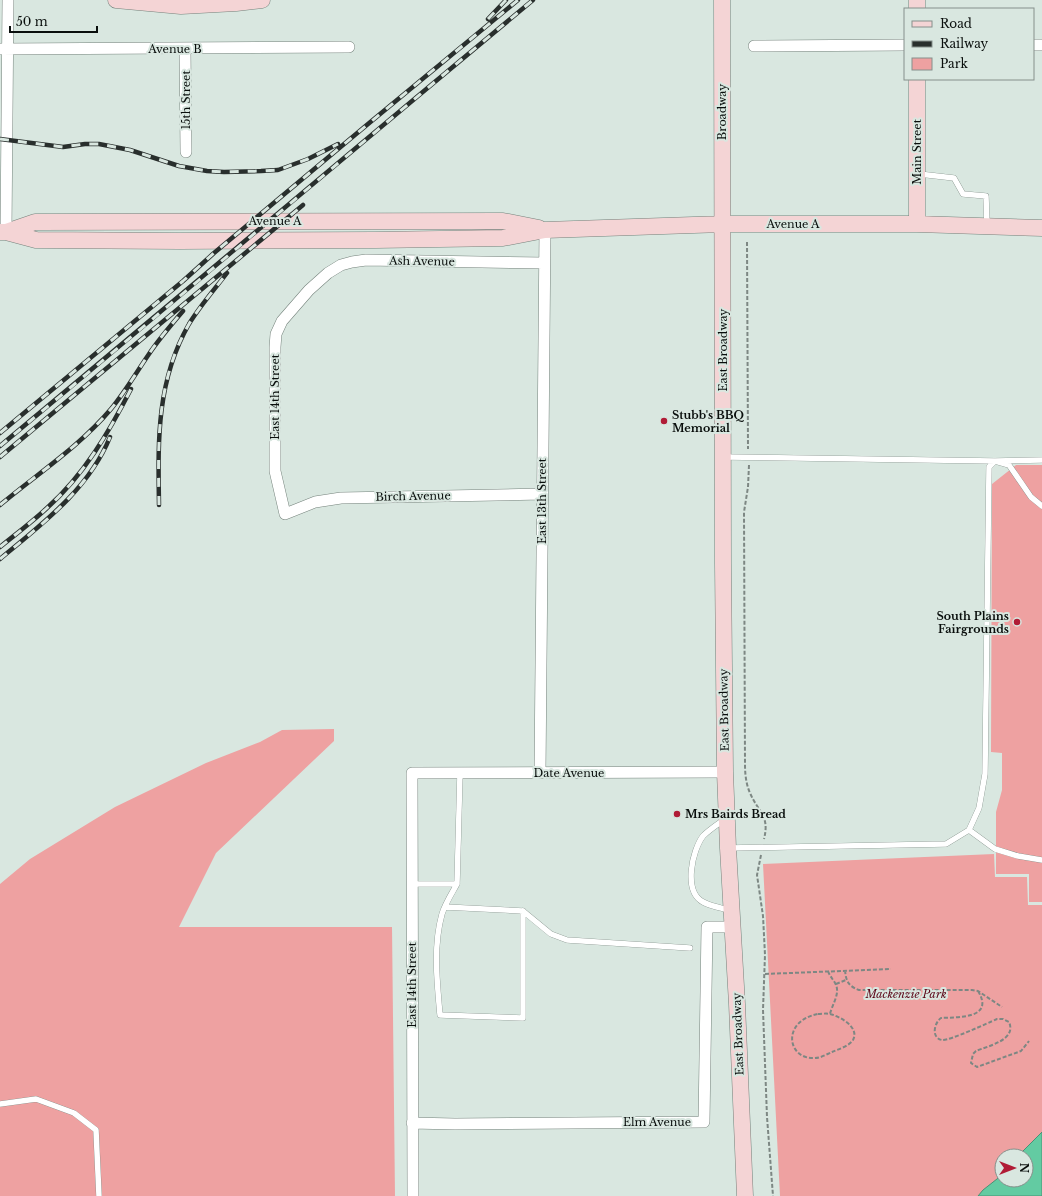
<svg xmlns="http://www.w3.org/2000/svg" width="1042" height="1196" font-family="'Libre Baskerville',serif">
	<style>
		.green { fill: #eea1a1; fill-rule: evenodd }
		.water { fill: #63cba2; stroke: #489275 }
		.lines { fill: none; stroke-linecap: round; stroke-linejoin: round }
		.lane-casing { stroke: #74827b; stroke-width: 6 }
		.street-casing { stroke: #74827b; stroke-width: 12 }
		.secondary-casing { stroke: #74827b; stroke-width: 17 }
		.path { stroke: #7d8783; stroke-width: 2; stroke-dasharray: 4 2; stroke-linecap: butt }
		.lane { stroke: #fff; stroke-width: 5.5 }
		.street { stroke: #fff; stroke-width: 11 }
		.secondary { stroke: #f4d4d5; stroke-width: 16 }
		.rail-casing { stroke: #292f2d; stroke-width: 4.5 }
		.rail { stroke: #d9e7e0; stroke-width: 3; stroke-dasharray: 9; stroke-linecap: butt }
		.poi-dot { fill: #b01c36; stroke: #d9e7e0; stroke-width: 1.5 }
		.labels { text-anchor: middle; stroke-width: 4; stroke-linejoin: round; paint-order: stroke }
		.street-label { font-size: 11px; fill: #090e0c; stroke: #d9e7e0 }
		.poi-label { font-size: 11px; font-weight: bold; fill: #090e0c; stroke: #d9e7e0; text-anchor: start }
		.park-label { font-size: 11px; font-style: italic; fill: #5b0416; stroke: #d9e7e0 }
	</style>
	<rect width="100%" height="100%" fill="#d9e7e0"/>
	<!-- green -->
	<path class="green" d="M 1016,465 L 1042,465 L 1042,902 L 1029,902 L 1029,874 L 996,874 L 996,812 L 1002,790 L 1002,753 L 991,752 L 992,484 Z
		M 334,729 L 334,741 L 216,853 L 179,927 L 392,927 L 395,1196 L 0,1196 L 0,884 L 30,859 L 115,807 L 206,763 L 260,742 L 282,730 Z
		M 994,854 L 995,877 L 1027,877 L 1028,905 L 1042,905 L 1042,1196 L 780,1196 L 763,864 ZM 1002,1156 L 1026,1156 L 1026,1180 L 1002,1180 Z"/>
	<!-- water -->
	<path class="water" d="M 1042,1132 L 1042,1196 L 978,1196 L 983,1190 L 1002,1175 L 1002,1180 L 1026,1180 L 1026,1156 L 1018,1156 Z"/>
	<g class="lines">
		<defs>
			<path id="lane" d="M 919,174 L 954,178 L 963,194 L 986,196 L 987,225
				M 724,457 L 995,461 L 1042,460
				M 725,819 C 718,824 709,830 703,836 C 692,851 683,891 703,902 C 710,906 721,908 729,910
				M 969,830 L 995,849 L 1018,856 L 1042,860
				M 730,848 L 946,844 L 969,830 L 979,808 L 985,774 L 989,467 L 995,461 L 1009,465 L 1031,497 L 1042,506
				M 412,884 L 457,884 L 460,773
				M 445,907 L 523,911 L 523,1018 L 440,1015 C 437,982 433,946 442,914 C 445,904 452,893 457,884
				M 523,911 L 551,934 L 567,940 L 690,948
				M 0,1104 L 36,1099 L 74,1113 L 96,1130 L 99,1196"/>
			<path id="street" d="M 1033,45 L 1042,45
				M 754,46 L 905,45
				M 0,49 L 349,47
				M 185,49 L 186,152
				M 6,232 L 8,0
				M 542,494 L 341,498 L 315,502 L 285,514 L 275,471 L 275,347 L 276,334 L 282,321 L 309,290 L 328,273 L 341,265 L 352,262 L 366,260 L 544,263
				M 540,773 L 545,230
				M 412,1123 L 455,1124 L 704,1122 L 707,927 L 733,927
				M 413,1196 L 412,773 L 725,772"/>
			<path id="secondary" d="M 116,0 L 181,6 L 236,3 L 262,0
				M 722,0 L 723,564 L 725,772 L 728,848 L 737,1004 L 745,1196
				M 917,9 L 917,0
				M 917,79 L 917,224
				M 0,232 L 6,232 L 36,240 L 180,241 L 376,240 L 503,238 L 545,230 L 723,224 L 917,224 L 1042,228
				M 6,232 L 35,222 L 503,221 L 539,228"/>
		</defs>
		<!-- lane casing -->
		<use href="#lane" class="lane-casing"/>
		<!-- street casing -->
		<use href="#street" class="street-casing"/>
		<!-- secondary casing -->
		<use href="#secondary" class="secondary-casing"/>
		<!-- path -->
		<path class="path" d="M 747,242 L 748,449
			M 749,465 L 748,487 L 744,512 L 745,764 C 745,774 746,784 750,793 C 758,812 770,815 764,839
			M 761,855 L 757,875 L 763,916 L 765,955 L 763,1010 L 767,1117 L 773,1196
			M 845,970 C 846,981 848,986 859,990 L 972,990 L 978,991 L 1002,1007
			M 828,971 C 830,977 834,980 836,985 C 840,994 832,1005 830,1014
			M 765,974 L 891,969
			M 836,984 L 846,980
			M 978,991 C 995,1019 958,1017 941,1018 C 934,1023 931,1038 942,1040 C 949,1041 988,1023 997,1019 L 1003,1019 L 1009,1022 C 1017,1040 988,1046 976,1051 L 973,1054 L 971,1063 L 977,1067 L 1021,1051 L 1029,1041
			M 818,1014 C 822,1014 826,1013 830,1014 C 839,1016 860,1027 853,1040 C 849,1046 839,1049 832,1052 C 827,1054 821,1058 815,1058 C 787,1060 781,1021 818,1014 Z"/>
		<!-- lane -->
		<use href="#lane" class="lane"/>
		<!-- street -->
		<use href="#street" class="street"/>
		<!-- secondary -->
		<use href="#secondary" class="secondary"/>
		<defs>
			<path id="rail" d="M 488,19 L 506,0
				M 0,139 L 63,147 L 85,144 L 99,144 L 130,150 L 179,166 L 207,171 L 224,172 L 261,171 L 278,170 L 308,159 L 338,144
				M 0,433 L 183,281 L 214,253 L 368,124 L 518,0
				M 0,446 C 179,298 355,148 533,0
				M 0,457 L 303,205
				M 0,505 C 37,474 79,447 111,409 C 125,392 136,373 149,354 C 159,339 171,325 183,311
				M 159,505 C 158,442 156,382 189,324 C 200,306 214,290 227,273
				M 0,547 C 16,534 32,522 47,508 C 84,475 109,432 131,389
				M 0,559 C 42,524 89,489 110,437"/>
		</defs>
		<!-- rail casing -->
		<use href="#rail" class="rail-casing"/>
		<!-- rail -->
		<use href="#rail" class="rail"/>
	</g>
	<!-- markers -->
	<g class="poi-dot">
		<circle cx="664" cy="421" r="4"/>
		<circle cx="1017" cy="622" r="4"/>
		<circle cx="677" cy="814" r="4"/>
	</g>
	<g class="labels">
		<!-- street labels -->
		<g class="street-label">
			<text x="175" y="53">Avenue B</text>
			<text transform="translate(186 100) rotate(-90)" y="4">15th Street</text>
			<text transform="translate(722 112) rotate(-90)" y="4">Broadway</text>
			<text transform="translate(917 152) rotate(-90)" y="4">Main Street</text>
			<text x="275" y="225">Avenue A</text>
			<text x="793" y="228">Avenue A</text>
			<text transform="translate(422 261) rotate(1)" y="4">Ash Avenue</text>
			<text transform="translate(723 350) rotate(-90)" y="4">East Broadway</text>
			<text transform="translate(275 397) rotate(-90)" y="4">East 14th Street</text>
			<text transform="translate(413 496) rotate(-1)" y="4">Birch Avenue</text>
			<text transform="translate(542 501) rotate(-90)" y="4">East 13th Street</text>
			<text transform="translate(724 710) rotate(-91)" y="4">East Broadway</text>
			<text x="569" y="777">Date Avenue</text>
			<text transform="translate(412 985) rotate(-90)" y="4">East 14th Street</text>
			<text transform="translate(738 1034) rotate(-92)" y="4">East Broadway</text>
			<text x="657" y="1126">Elm Avenue</text>
		</g>
		<!-- poi labels -->
		<g class="poi-label">
			<text x="672" y="419">Stubb's BBQ<tspan x="672" dy="13">Memorial</tspan></text>
			<text x="1009" y="620" text-anchor="end">South Plains<tspan x="1009" dy="13">Fairgrounds</tspan></text>
			<text x="685" y="818">Mrs Bairds Bread</text>
		</g>
		<!-- park labels -->
		<g class="park-label">
			<text x="906" y="998">Mackenzie Park</text>
		</g>
	</g>
	<!-- legend -->
	<rect x="904" y="8" width="130" height="72" fill="#d9e7e0" stroke="#86908b"/>
	<rect x="912" y="21" width="20" height="6" fill="#f4d4d5" stroke="#86908b"/>
	<text x="940" y="28" font-size="12" fill="#090e0c">Road</text>
	<rect x="912" y="41" width="20" height="6" fill="#292f2d" stroke="#86908b"/>
	<text x="940" y="48" font-size="12" fill="#090e0c">Railway</text>
	<rect x="912" y="58" width="20" height="12" fill="#eea1a1" stroke="#86908b"/>
	<text x="940" y="68" font-size="12" fill="#090e0c">Park</text>
	<!-- north arrow -->
	<g transform="translate(1014 1168) rotate(90)"><circle r="19" fill="#d9e7e0" stroke="#86908b"/>
	<path d="M0-3L7 15L0 10L-7 15Z" fill="#b01c36"/>
	<text y="-6" font-size="11" font-weight="bold" text-anchor="middle" fill="#090e0c">N</text>
	</g>
	<!-- scale -->
	<path d="M10 26v6h87v-6" fill="none" stroke="#090e0c" stroke-width="2"/>
	<text x="16" y="26" font-size="12" fill="#090e0c" stroke="#d9e7e0" stroke-width="3" paint-order="stroke">50 m</text>
</svg>
